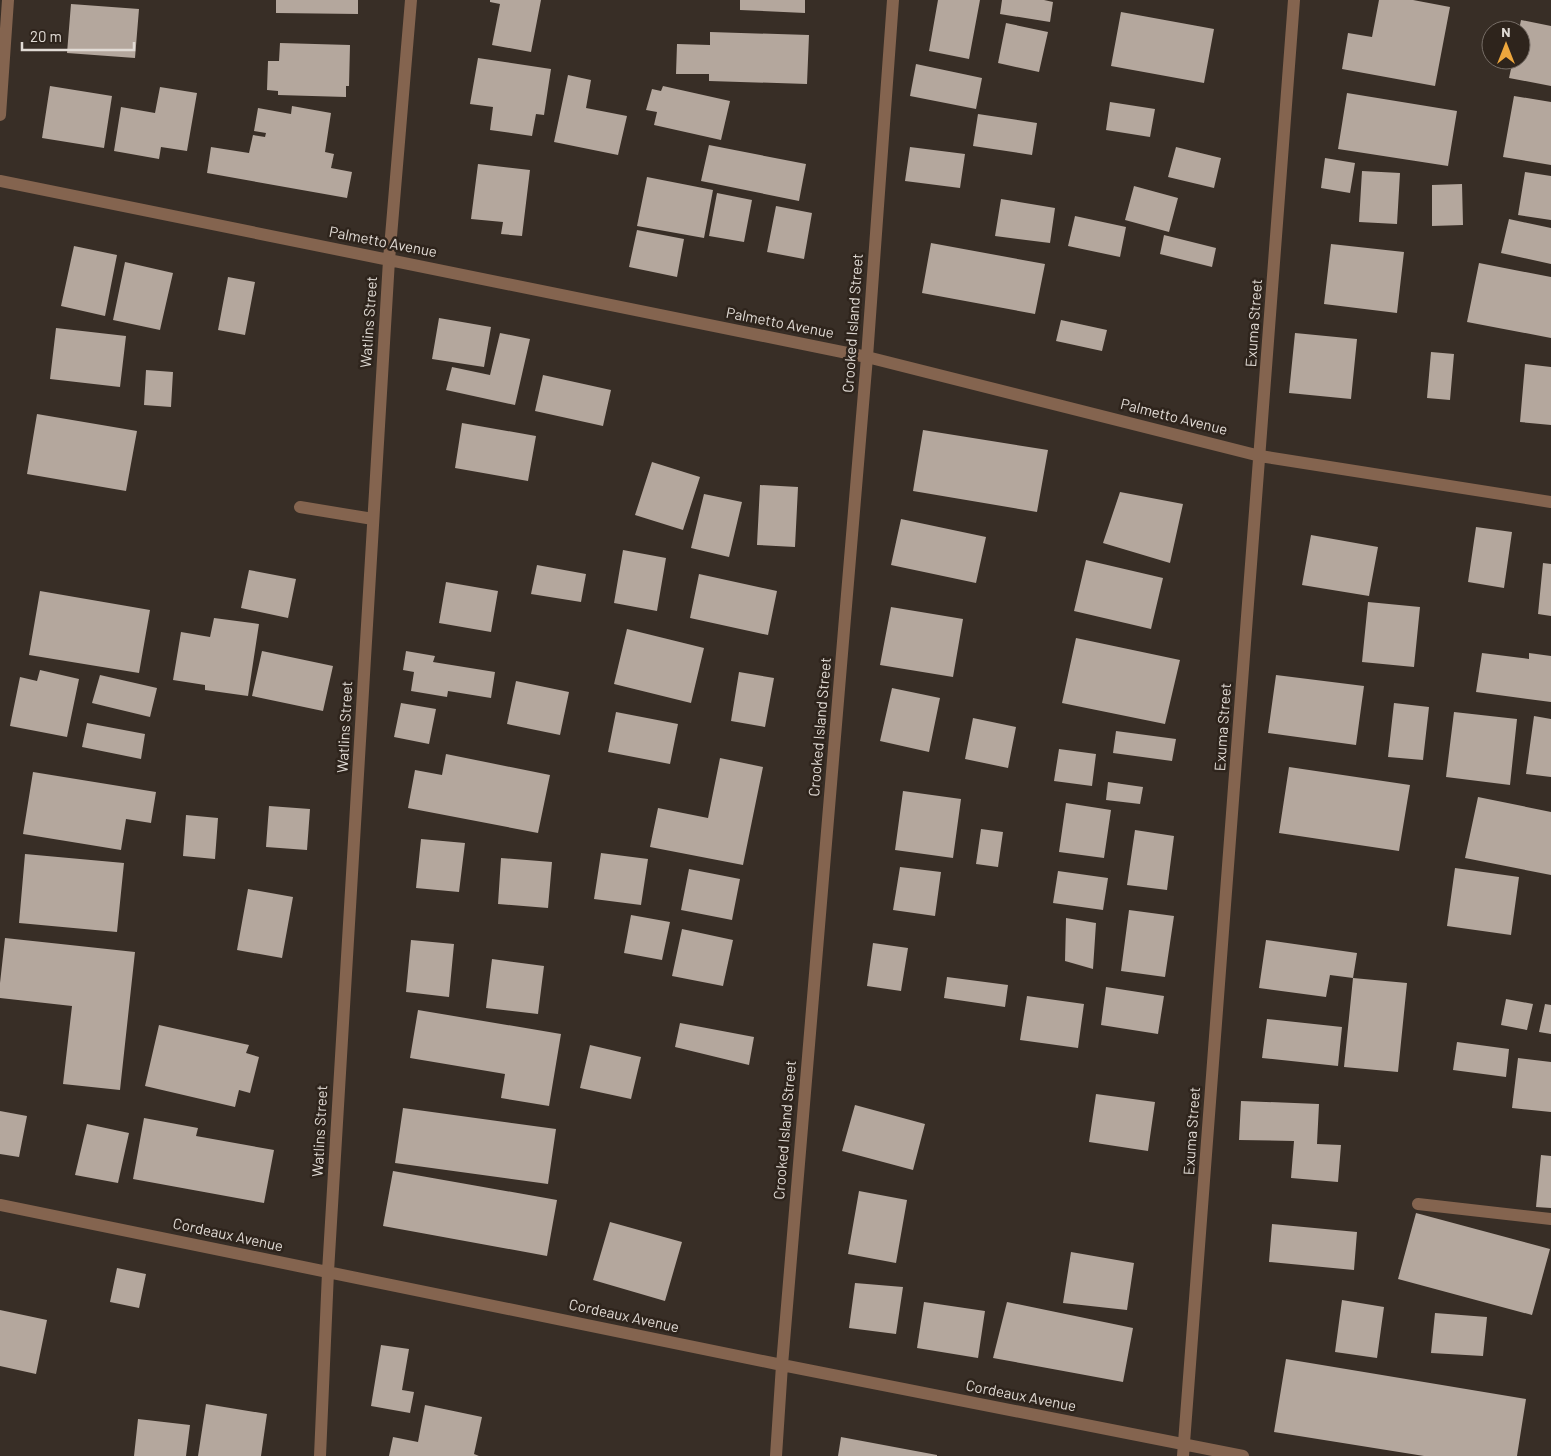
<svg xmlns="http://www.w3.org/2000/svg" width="1551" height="1456" font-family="Barlow,sans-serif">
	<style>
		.building { fill: #b4a79d }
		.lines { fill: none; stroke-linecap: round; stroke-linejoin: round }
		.minor { stroke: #84644f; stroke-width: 12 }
		.labels { text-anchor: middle; stroke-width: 5; stroke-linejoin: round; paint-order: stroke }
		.street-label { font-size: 15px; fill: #e1dbd5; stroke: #2e241c }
	</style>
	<rect width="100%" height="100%" fill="#382e26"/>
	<!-- building -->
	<path class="building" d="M 276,0 L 358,0 L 358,14 L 276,13 Z
		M 490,0 L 541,0 L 531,52 L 492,45 L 500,4 L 490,2 Z
		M 740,0 L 805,0 L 805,13 L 740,10 Z
		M 938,0 L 980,0 L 969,59 L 929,51 Z
		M 1002,0 L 1044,0 L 1053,2 L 1050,22 L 1000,14 Z
		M 1379,0 L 1413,0 L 1450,7 L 1435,86 L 1342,69 L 1348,33 L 1372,37 Z
		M 71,4 L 139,9 L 135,58 L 67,53 Z
		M 1121,12 L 1214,29 L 1204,83 L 1111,66 Z
		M 1521,20 L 1551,26 L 1551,86 L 1509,78 L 1513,60 L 1521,60 L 1521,30 L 1519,30 Z
		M 1006,23 L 1048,32 L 1039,72 L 998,63 Z
		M 710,32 L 809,35 L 807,84 L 709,81 L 709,74 L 676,74 L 677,44 L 710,45 Z
		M 280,43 L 350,45 L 349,86 L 346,86 L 346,97 L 278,95 L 278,91 L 267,90 L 268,61 L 279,61 Z
		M 478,58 L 551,69 L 544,115 L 536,114 L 532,136 L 490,130 L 493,107 L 470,104 Z
		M 916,64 L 982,78 L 976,109 L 910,96 Z
		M 568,75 L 591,80 L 586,108 L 627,116 L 618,155 L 554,142 Z
		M 50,86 L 112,96 L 104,148 L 42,138 Z
		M 663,86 L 730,101 L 721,140 L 654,125 L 657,112 L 646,110 L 652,89 L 661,91 Z
		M 160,87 L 197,93 L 187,151 L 161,147 L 159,159 L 114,151 L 121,107 L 155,113 Z
		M 1347,93 L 1457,111 L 1448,166 L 1338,149 Z
		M 1514,96 L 1551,102 L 1551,165 L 1503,157 Z
		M 1110,102 L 1155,109 L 1150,137 L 1106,130 Z
		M 292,106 L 331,113 L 325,152 L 334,154 L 331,168 L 352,172 L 347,198 L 207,173 L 211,147 L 249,153 L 253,135 L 265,137 L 266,133 L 254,131 L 258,108 L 291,114 Z
		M 978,114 L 1037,123 L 1032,155 L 973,146 Z
		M 709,145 L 806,164 L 799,201 L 701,181 Z
		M 910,147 L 965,154 L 960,188 L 905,181 Z
		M 1176,147 L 1221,158 L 1214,188 L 1168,177 Z
		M 1325,158 L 1355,163 L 1350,193 L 1321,188 Z
		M 478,164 L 530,170 L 522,236 L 501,234 L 503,222 L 471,219 Z
		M 1362,171 L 1400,173 L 1397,224 L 1359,222 Z
		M 1525,172 L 1551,176 L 1551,220 L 1518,215 Z
		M 647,177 L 713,190 L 704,238 L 637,226 Z
		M 1462,184 L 1463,225 L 1432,226 L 1432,185 Z
		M 1134,186 L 1178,198 L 1169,232 L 1125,220 Z
		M 717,193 L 752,200 L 744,242 L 709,236 Z
		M 1001,199 L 1055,208 L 1050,243 L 995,236 Z
		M 776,206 L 812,213 L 804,259 L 767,252 Z
		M 1075,216 L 1126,227 L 1120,257 L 1068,246 Z
		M 1509,219 L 1551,228 L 1551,264 L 1501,253 Z
		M 637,230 L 684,239 L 677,277 L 629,267 Z
		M 1164,235 L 1216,248 L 1212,267 L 1160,254 Z
		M 931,243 L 1045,264 L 1035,314 L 922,293 Z
		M 1331,244 L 1404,252 L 1397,313 L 1324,304 Z
		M 74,246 L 117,255 L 105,316 L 61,306 Z
		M 125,262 L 173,273 L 160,330 L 113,320 Z
		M 1479,263 L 1551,277 L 1551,338 L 1467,322 Z
		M 228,277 L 255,282 L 245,335 L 218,330 Z
		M 439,318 L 491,327 L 484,367 L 432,359 Z
		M 1061,320 L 1107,330 L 1102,351 L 1056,341 Z
		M 56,328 L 126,336 L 120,387 L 50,379 Z
		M 500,333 L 530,339 L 515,405 L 446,390 L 452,367 L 490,375 Z
		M 1295,333 L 1357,339 L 1351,399 L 1289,393 Z
		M 1431,352 L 1454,354 L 1450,400 L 1427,398 Z
		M 1525,364 L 1551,367 L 1551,425 L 1520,422 Z
		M 146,370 L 173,372 L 171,407 L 144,405 Z
		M 543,375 L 611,390 L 603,426 L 535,411 Z
		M 37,414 L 137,431 L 126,491 L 27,474 Z
		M 462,423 L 536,436 L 528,481 L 455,468 Z
		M 923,430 L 1048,450 L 1037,512 L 913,491 Z
		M 652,462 L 700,477 L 683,530 L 635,515 Z
		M 760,485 L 798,487 L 795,547 L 757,545 Z
		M 1120,492 L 1183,504 L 1170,563 L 1103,543 Z
		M 704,494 L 742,502 L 729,557 L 691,548 Z
		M 901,519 L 986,537 L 976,583 L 891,565 Z
		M 1476,527 L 1512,532 L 1504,588 L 1468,582 Z
		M 1311,535 L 1378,547 L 1369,596 L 1302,585 Z
		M 623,550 L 666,558 L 657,611 L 614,603 Z
		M 1086,560 L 1163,578 L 1151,629 L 1074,611 Z
		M 1543,563 L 1551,564 L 1551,616 L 1538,614 Z
		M 537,565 L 586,574 L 581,602 L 531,594 Z
		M 249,570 L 296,579 L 288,618 L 241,608 Z
		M 699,574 L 777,591 L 768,635 L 690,618 Z
		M 446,582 L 498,591 L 491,632 L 439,623 Z
		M 40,591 L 150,610 L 139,673 L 29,655 Z
		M 1368,602 L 1420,607 L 1414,667 L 1362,662 Z
		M 891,607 L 963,619 L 953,677 L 880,665 Z
		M 214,618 L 259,624 L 248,696 L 205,690 L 205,685 L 173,680 L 181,632 L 210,637 Z
		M 627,629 L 704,648 L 691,703 L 614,684 Z
		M 1076,638 L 1180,660 L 1165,724 L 1062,703 Z
		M 262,651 L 333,666 L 323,711 L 252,696 Z
		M 406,651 L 435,656 L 433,662 L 495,672 L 491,698 L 448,691 L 447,697 L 411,691 L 414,672 L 403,670 Z
		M 1482,653 L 1529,659 L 1529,653 L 1551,656 L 1551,702 L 1476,692 Z
		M 40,670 L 79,679 L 67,737 L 10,726 L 20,677 L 37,681 Z
		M 739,672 L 774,678 L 765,727 L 731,721 Z
		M 100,675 L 157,688 L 150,717 L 92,703 Z
		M 1276,675 L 1364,686 L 1356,745 L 1268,733 Z
		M 516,681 L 569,692 L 560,735 L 507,724 Z
		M 892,688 L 940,698 L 929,752 L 880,741 Z
		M 401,703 L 436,709 L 429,744 L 394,737 Z
		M 1394,703 L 1429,707 L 1423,760 L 1388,757 Z
		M 616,712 L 678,724 L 670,764 L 608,752 Z
		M 1454,712 L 1517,719 L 1510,785 L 1446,777 Z
		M 1534,716 L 1551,719 L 1551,777 L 1526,774 Z
		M 973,718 L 1016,727 L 1008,768 L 965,759 Z
		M 87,723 L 145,734 L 141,759 L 82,747 Z
		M 1116,731 L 1176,739 L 1172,761 L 1113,753 Z
		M 1059,749 L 1096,754 L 1092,786 L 1054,781 Z
		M 446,754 L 550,775 L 538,833 L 408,808 L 415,770 L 442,775 Z
		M 720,758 L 763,767 L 743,865 L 650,847 L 658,808 L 708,818 Z
		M 1289,767 L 1410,785 L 1399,851 L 1279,833 Z
		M 33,772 L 156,792 L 151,823 L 126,819 L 121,850 L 23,834 Z
		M 1108,782 L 1143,787 L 1140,804 L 1106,800 Z
		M 903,791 L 961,799 L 953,858 L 895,850 Z
		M 1478,797 L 1551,812 L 1551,875 L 1465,858 Z
		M 1066,803 L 1111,810 L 1104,858 L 1059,852 Z
		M 269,806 L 310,809 L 307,850 L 266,847 Z
		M 186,815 L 218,818 L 215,859 L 183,856 Z
		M 981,829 L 1003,832 L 998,867 L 976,864 Z
		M 1135,830 L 1174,836 L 1167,890 L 1127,885 Z
		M 421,839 L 465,843 L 459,892 L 416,888 Z
		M 601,853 L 648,859 L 641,905 L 594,899 Z
		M 25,854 L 124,863 L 117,932 L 19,923 Z
		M 501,858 L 552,862 L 548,908 L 498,904 Z
		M 900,867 L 941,872 L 935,916 L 893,910 Z
		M 1455,868 L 1519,877 L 1511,935 L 1447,926 Z
		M 689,869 L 740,879 L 732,920 L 681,910 Z
		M 1058,871 L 1108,878 L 1103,910 L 1053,903 Z
		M 248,889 L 293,897 L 282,958 L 237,950 Z
		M 1129,910 L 1174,916 L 1165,977 L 1121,971 Z
		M 631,915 L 670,922 L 662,960 L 624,953 Z
		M 1066,918 L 1096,923 L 1093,969 L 1065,961 Z
		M 682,929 L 733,940 L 723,986 L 672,976 Z
		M 5,938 L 135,952 L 120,1090 L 63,1084 L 72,1006 L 0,998 L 0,983 Z
		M 411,940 L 454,944 L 449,997 L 406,992 Z
		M 1266,940 L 1357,953 L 1353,978 L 1330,975 L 1326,997 L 1259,988 Z
		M 873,943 L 908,948 L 901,991 L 867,986 Z
		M 492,959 L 544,966 L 538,1014 L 486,1008 Z
		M 947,977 L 1008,985 L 1005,1007 L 944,998 Z
		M 1353,978 L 1407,983 L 1398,1072 L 1344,1067 Z
		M 1106,987 L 1164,996 L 1158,1034 L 1101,1025 Z
		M 1027,996 L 1084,1004 L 1078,1048 L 1020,1040 Z
		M 1506,999 L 1533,1004 L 1527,1030 L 1501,1025 Z
		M 1545,1004 L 1551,1005 L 1551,1034 L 1539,1032 Z
		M 418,1010 L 561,1034 L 549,1106 L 501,1098 L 505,1074 L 410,1058 Z
		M 1267,1019 L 1342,1027 L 1338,1066 L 1262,1058 Z
		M 680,1023 L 754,1037 L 749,1065 L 675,1047 Z
		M 159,1025 L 249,1045 L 246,1053 L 259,1057 L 250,1093 L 239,1090 L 235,1107 L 145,1086 Z
		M 1457,1042 L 1509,1049 L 1506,1077 L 1453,1070 Z
		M 590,1045 L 641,1057 L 631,1099 L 580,1088 Z
		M 1518,1058 L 1551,1062 L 1551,1112 L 1512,1108 Z
		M 1096,1094 L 1155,1102 L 1148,1151 L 1089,1142 Z
		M 1241,1101 L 1319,1104 L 1317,1144 L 1341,1145 L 1338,1182 L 1291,1178 L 1294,1141 L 1239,1140 Z
		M 855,1105 L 925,1124 L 913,1170 L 842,1151 Z
		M 403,1108 L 556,1129 L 548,1184 L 395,1163 Z
		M 0,1111 L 27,1116 L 19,1157 L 0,1154 Z
		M 144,1118 L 198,1128 L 196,1136 L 274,1150 L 264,1203 L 133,1179 Z
		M 87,1124 L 129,1133 L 118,1183 L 75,1175 Z
		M 1541,1155 L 1551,1156 L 1551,1208 L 1536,1207 Z
		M 393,1171 L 557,1200 L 547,1256 L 383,1226 Z
		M 859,1191 L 907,1200 L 896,1263 L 848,1254 Z
		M 1416,1213 L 1550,1249 L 1532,1315 L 1398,1279 Z
		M 610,1222 L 682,1242 L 665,1301 L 593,1280 Z
		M 1272,1224 L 1357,1232 L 1354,1270 L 1269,1262 Z
		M 1071,1252 L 1134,1263 L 1127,1310 L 1063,1303 Z
		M 117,1268 L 146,1274 L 139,1308 L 110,1302 Z
		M 855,1283 L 903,1287 L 896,1334 L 849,1328 Z
		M 1342,1300 L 1384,1307 L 1377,1358 L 1335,1352 Z
		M 924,1302 L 985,1311 L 978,1358 L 917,1348 Z
		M 1007,1302 L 1133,1328 L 1123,1382 L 993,1358 Z
		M 0,1310 L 47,1320 L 36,1374 L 0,1366 Z
		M 1435,1313 L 1487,1317 L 1483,1356 L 1431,1353 Z
		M 381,1345 L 409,1349 L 402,1390 L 414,1392 L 410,1413 L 371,1406 Z
		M 1286,1359 L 1526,1399 L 1517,1456 L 1424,1456 L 1274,1432 Z
		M 206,1404 L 267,1414 L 261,1456 L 198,1456 Z
		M 425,1405 L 482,1417 L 474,1454 L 479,1456 L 389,1456 L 393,1437 L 418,1442 Z
		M 138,1419 L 190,1425 L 186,1456 L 134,1456 Z
		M 841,1437 L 937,1455 L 937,1456 L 838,1456 Z"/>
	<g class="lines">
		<!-- minor -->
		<path class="minor" d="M 0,115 L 8,0
			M 0,181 L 867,357 L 1260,456 L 1551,502
			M 300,507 L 373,519
			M 1418,1204 L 1551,1219
			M 0,1205 L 782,1365 L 1243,1456
			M 320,1456 L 328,1272 L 389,260 L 411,0
			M 776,1456 L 782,1365 L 867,357 L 893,0
			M 1183,1456 L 1294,0"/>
	</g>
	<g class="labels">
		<!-- street labels -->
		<g class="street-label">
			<text transform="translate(383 242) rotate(11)" y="5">Palmetto Avenue</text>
			<text transform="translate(369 322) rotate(-86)" y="5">Watlins Street</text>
			<text transform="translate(780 323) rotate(11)" y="5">Palmetto Avenue</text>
			<text transform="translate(853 323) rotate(-86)" y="5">Crooked Island Street</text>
			<text transform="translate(1254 323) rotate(-86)" y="5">Exuma Street</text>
			<text transform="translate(1174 417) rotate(14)" y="5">Palmetto Avenue</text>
			<text transform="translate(345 727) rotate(-87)" y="5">Watlins Street</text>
			<text transform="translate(820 727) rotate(-85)" y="5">Crooked Island Street</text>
			<text transform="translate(1223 727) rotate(-86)" y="5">Exuma Street</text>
			<text transform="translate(785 1130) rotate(-85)" y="5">Crooked Island Street</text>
			<text transform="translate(320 1131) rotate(-87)" y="5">Watlins Street</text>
			<text transform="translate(1192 1131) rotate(-86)" y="5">Exuma Street</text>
			<text transform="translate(228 1235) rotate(12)" y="5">Cordeaux Avenue</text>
			<text transform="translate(624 1316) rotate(12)" y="5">Cordeaux Avenue</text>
			<text transform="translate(1021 1396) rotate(11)" y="5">Cordeaux Avenue</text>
		</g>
	</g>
	<!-- north arrow -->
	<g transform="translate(1506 45)"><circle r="24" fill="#2e241c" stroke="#766d66"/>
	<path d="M0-4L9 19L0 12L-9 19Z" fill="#eea73d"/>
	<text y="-8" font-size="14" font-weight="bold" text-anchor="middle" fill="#e1dbd5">N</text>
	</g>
	<!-- scale -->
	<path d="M22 42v8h112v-8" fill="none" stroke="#e1dbd5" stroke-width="2.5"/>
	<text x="30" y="42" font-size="15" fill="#e1dbd5" stroke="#2e241c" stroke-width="4" paint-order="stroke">20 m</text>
</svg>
